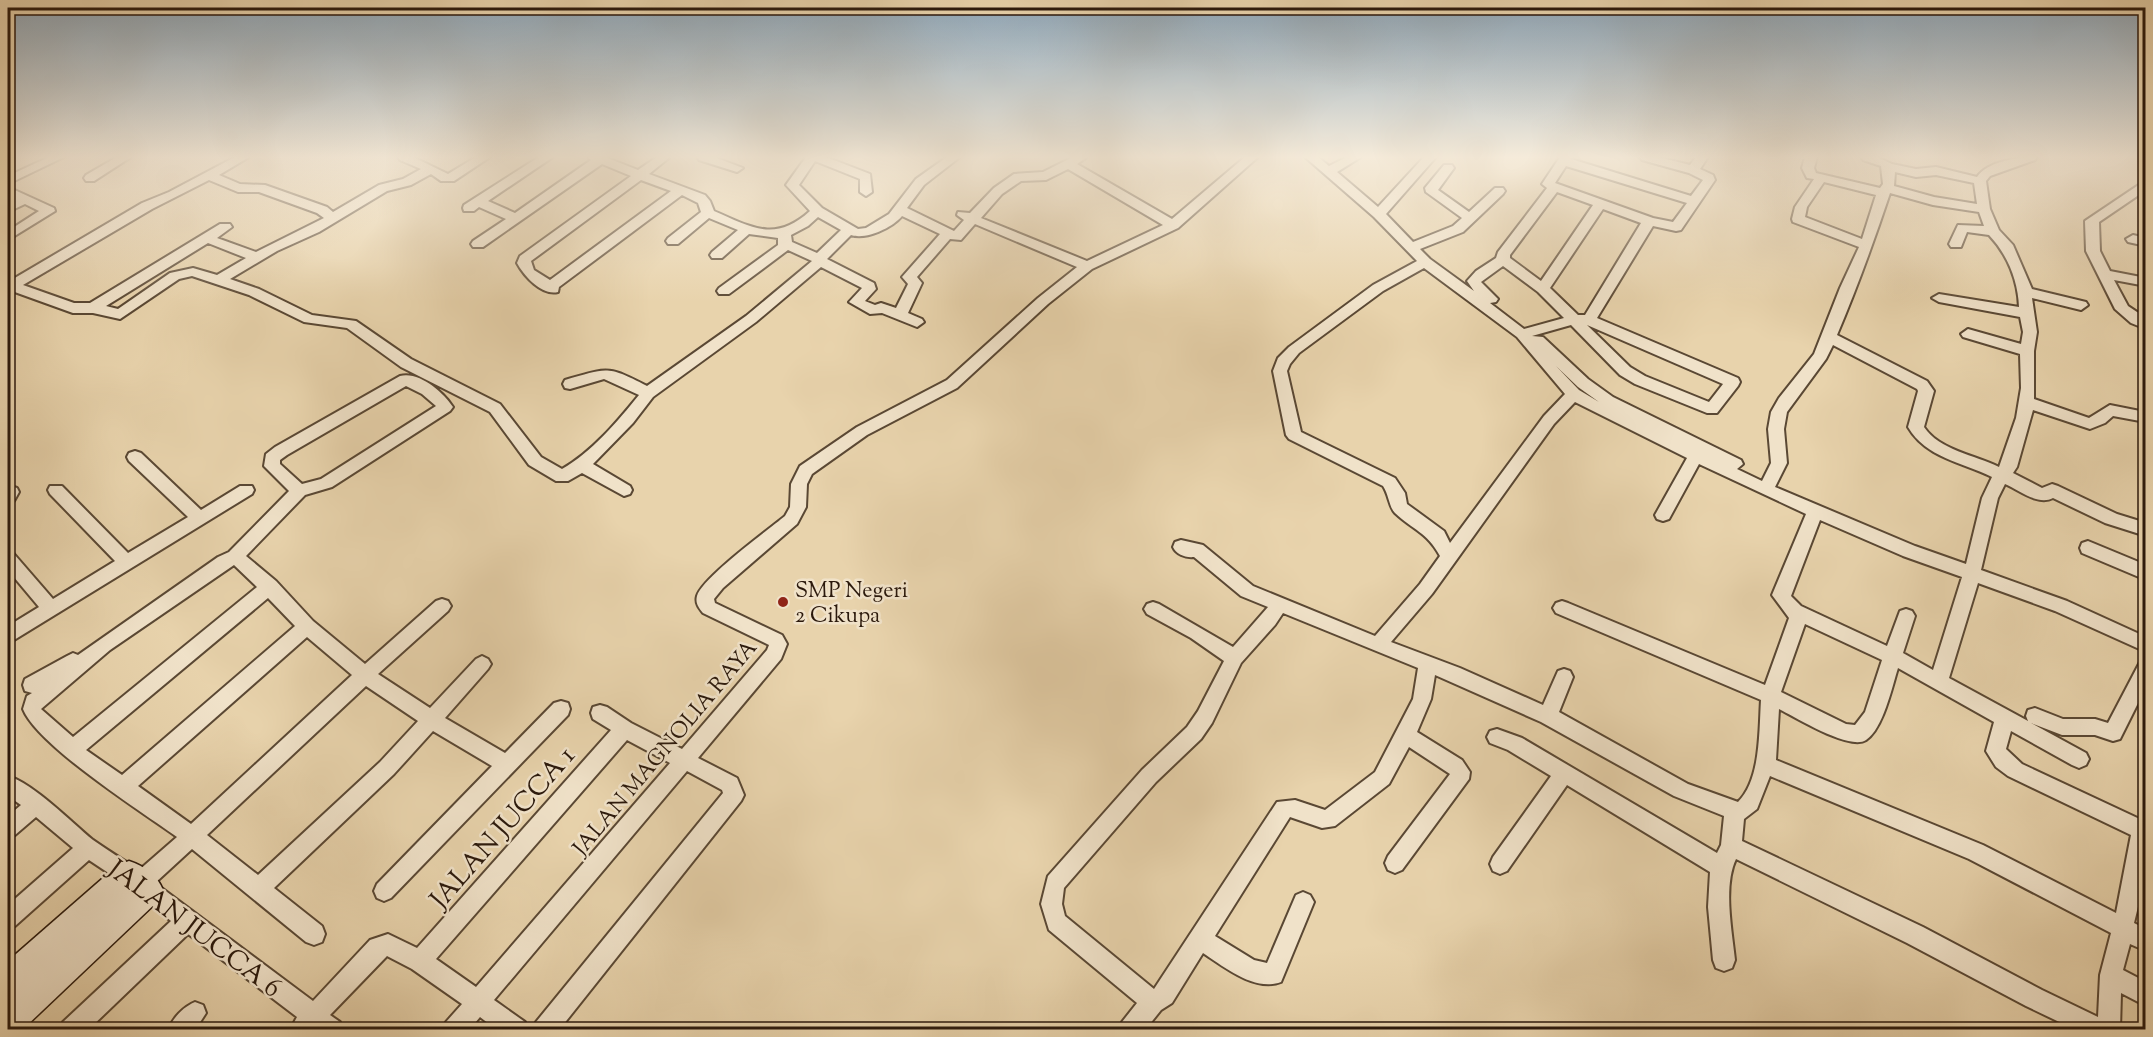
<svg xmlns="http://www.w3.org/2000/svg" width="2153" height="1037" font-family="'Sorts Mill Goudy',serif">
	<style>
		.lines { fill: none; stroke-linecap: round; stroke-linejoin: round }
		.street-casing { stroke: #5a4834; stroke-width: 4 }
		.secondary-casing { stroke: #2b190c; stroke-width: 3 }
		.street { fill: #f0e2c9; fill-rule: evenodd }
		.secondary { fill: #f0e2c9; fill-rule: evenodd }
		.poi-dot { fill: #8f2418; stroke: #f0e2c9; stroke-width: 2 }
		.labels { text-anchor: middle; stroke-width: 5; stroke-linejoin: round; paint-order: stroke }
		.poi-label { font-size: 22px; fill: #2b190c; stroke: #f0e2c9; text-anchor: start }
		.street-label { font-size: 22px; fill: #2b190c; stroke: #f0e2c9 }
		.near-street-label { font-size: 27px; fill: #2b190c; stroke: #f0e2c9 }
	</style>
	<rect width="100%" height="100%" fill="#e8d3ac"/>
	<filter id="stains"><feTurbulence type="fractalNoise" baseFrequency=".00333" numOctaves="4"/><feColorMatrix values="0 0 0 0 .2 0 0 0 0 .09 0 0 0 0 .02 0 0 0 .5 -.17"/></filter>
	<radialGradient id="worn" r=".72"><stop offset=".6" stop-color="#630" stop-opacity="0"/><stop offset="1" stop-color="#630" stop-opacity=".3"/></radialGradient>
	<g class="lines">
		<defs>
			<path id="street" d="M 49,157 L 64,157 L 8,184 L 8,176 Z
				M 117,157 L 131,157 L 94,181 L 86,181 L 84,178 L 86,175 Z
				M 235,157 L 249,157 L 219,175 L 240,184 L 265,185 L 327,207 L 333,212 L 379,185 L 403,179 L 421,169 L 400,160 L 398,157 L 413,157 L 448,174 L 476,157 L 490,157 L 454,181 L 441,181 L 431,174 L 411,185 L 387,191 L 319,232 L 277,251 L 230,279 L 259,289 L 312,315 L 356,321 L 411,359 L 500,404 L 541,457 L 562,469 C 592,452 617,422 639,395 L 604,379 L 570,389 L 565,388 L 563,384 L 565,380 C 608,368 606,365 647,386 L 746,316 L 812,261 L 788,250 L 729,294 L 719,294 L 717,291 L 719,288 L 778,245 L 778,238 L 749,234 L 722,258 L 712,258 L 710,255 L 712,252 L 738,230 L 709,218 L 678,244 L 668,244 L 666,241 L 668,238 L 701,212 L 698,203 L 682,195 L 559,287 L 558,292 C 542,296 524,276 517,263 L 520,256 L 631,176 L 602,164 L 483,247 L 473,247 L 471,244 L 473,241 L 506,219 L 479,207 L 474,211 L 464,211 L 463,208 L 464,205 L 539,157 L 553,157 L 488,201 L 515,213 L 591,160 L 588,157 L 605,157 L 638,170 L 657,157 L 670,157 L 649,174 L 705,195 L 710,201 L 714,211 C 751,227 775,243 810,211 L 786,185 L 806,157 L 826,157 L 870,174 L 872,192 L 866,196 L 860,192 L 860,179 L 815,161 L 799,185 L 822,208 L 858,229 L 866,228 L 889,214 L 916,179 L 947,157 L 960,157 L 924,185 L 907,208 L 954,231 L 964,220 L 957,215 L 958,212 L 970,213 L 994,188 L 1014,174 L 1043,172 L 1073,157 L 1087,157 L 1077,164 L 1172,219 L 1245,157 L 1258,157 L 1178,228 L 1092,269 L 1048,304 L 957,388 L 867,435 L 812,474 L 807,484 L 806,507 L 797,524 L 723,588 L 714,599 L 715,603 L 782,635 L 787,644 L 781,659 L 698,758 L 737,778 L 744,795 L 741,801 L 559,1030 L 533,1030 L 536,1022 L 723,793 L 722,790 L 687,771 L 494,1000 L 525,1022 L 528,1030 L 497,1030 L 480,1017 L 469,1030 L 443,1030 L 446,1022 L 462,1004 L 412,969 L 387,956 L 330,1015 L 340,1022 L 343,1030 L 290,1030 L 297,1017 L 188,934 L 88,1030 L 60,1030 L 63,1022 L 171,921 L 141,897 L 130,884 L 122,882 L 89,860 L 15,926 L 8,929 L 8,905 L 73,848 L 36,817 L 15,835 L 8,837 L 8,816 L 21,805 L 8,796 L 8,776 C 34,784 71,822 93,840 C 107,850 122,859 136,868 L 138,871 L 177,837 C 142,812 37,745 23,709 L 27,696 L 32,693 L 25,691 L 23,685 L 25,679 L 67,656 L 73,653 L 78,655 L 218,557 L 229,552 L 289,491 L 264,466 L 266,454 L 275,447 L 400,376 C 419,371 443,392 453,407 L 450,411 L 332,487 L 305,495 L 246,556 L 276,581 L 313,621 L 365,664 L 436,601 L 442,599 L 448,601 L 451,606 L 448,611 L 378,674 L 430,708 L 476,659 L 482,656 L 488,659 L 491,664 L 488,669 L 445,718 L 505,753 L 554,703 L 561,701 L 568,703 L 570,709 L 568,715 L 391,898 L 384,901 L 377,898 L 374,891 L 377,884 L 492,766 L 433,731 L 394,774 L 274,888 L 322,926 L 325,934 L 322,942 L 314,945 L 306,942 L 192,849 L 155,883 L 313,1001 L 370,940 L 388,934 L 417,948 L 611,730 L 593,719 L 591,713 L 593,707 L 600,705 L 607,707 L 631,723 L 682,749 L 767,650 L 769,645 L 703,613 C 699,608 695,603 697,596 C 702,578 768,530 785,516 L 790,507 L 791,484 L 800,466 L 857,427 L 947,380 L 1038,298 L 1077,267 L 975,224 L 961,240 L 950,239 L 917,277 L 922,283 L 908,313 L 922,319 L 924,322 L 917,327 L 882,313 L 870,314 L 849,302 L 862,288 L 821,267 L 756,322 L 653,397 L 633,423 L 593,464 L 630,486 L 632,490 L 630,494 L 624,496 L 582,473 L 568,481 L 556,481 L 529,465 L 490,412 L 401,367 L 347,328 L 304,322 L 249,295 L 192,276 L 179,279 L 120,319 L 93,313 L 73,313 L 12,291 L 8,292 L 8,282 L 142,203 L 169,192 ZM 1068,169 L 1163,225 L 1087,261 L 981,218 L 1002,194 L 1021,181 L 1046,180 ZM 209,180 L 238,192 L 259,192 L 317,213 L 324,218 L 256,252 L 217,238 L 232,227 L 230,224 L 220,224 L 90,303 L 74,303 L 23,285 L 152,209 ZM 641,180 L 671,191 L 550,280 L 534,270 L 531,261 ZM 902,216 L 940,234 L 902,277 L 908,284 L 896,308 L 881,303 L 875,305 L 865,301 L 876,289 L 874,283 L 827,259 L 851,235 C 866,240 892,228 902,216 ZM 818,217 L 841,230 L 817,253 L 792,242 L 791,235 L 808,226 ZM 208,243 L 246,258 L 217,275 L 193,268 L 170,273 L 118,309 L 106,306 ZM 406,386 L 422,394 L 436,406 L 321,479 L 302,484 L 280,464 L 280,460 L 287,455 ZM 234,565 L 257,587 L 73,737 L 41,709 L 110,650 ZM 268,598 L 295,626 L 122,775 L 86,750 ZM 307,637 L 352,675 L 191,824 L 138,786 ZM 366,686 L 418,721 L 380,762 L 258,875 L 207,835 ZM 627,740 L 670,763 L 476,987 L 436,959 Z
				M 697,157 L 714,157 L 743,168 L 737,172 L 699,160 Z
				M 1305,157 L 1318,157 L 1329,166 L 1347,157 L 1361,157 L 1337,172 L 1378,207 L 1424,157 L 1436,157 L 1386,214 L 1413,242 L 1453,226 L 1462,218 L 1426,192 L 1425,188 L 1444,165 L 1452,165 L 1454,168 L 1438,190 L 1469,212 L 1495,188 L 1503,188 L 1505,191 L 1503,194 L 1463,232 L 1420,249 L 1430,259 L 1474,291 L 1467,281 L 1476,271 L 1496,258 L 1498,252 L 1547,188 L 1542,184 L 1560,157 L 1572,157 L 1571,159 L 1691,196 L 1703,180 L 1689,173 L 1642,160 L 1640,157 L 1658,157 L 1690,165 L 1696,157 L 1708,157 L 1700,169 L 1713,175 L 1715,180 L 1681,230 L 1676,231 L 1653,226 L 1597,318 L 1738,378 L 1740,382 L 1738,386 L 1717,413 L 1707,413 L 1635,384 L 1620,375 L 1571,325 L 1532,336 L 1543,337 L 1588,379 L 1613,397 L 1741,460 L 1743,464 L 1737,469 L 1762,481 L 1771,463 L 1768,429 L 1771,412 L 1779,398 L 1814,354 L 1840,288 L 1859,247 L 1793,222 L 1792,219 L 1795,207 L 1814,179 L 1807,178 L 1802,168 L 1805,157 L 1817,157 L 1814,168 L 1816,173 L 1880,188 L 1883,184 L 1881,166 L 1863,160 L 1861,157 L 1877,157 L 1892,164 L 1916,169 L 1936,167 L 1977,177 C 1988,161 2019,157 2037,157 L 2035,160 L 1990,176 L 1986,181 L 1990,209 L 1999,230 L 2013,245 L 2032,289 L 2086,302 L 2088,305 L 2081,310 L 2032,298 L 2037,332 L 2034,351 L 2034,399 L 2089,418 L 2110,405 L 2145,412 L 2146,420 L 2140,421 L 2113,416 L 2105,423 L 2090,429 L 2033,410 L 2017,467 L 2013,473 L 2042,488 L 2052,484 L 2058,486 L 2117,514 L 2146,523 L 2146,536 L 2105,523 L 2053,498 C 2038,506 2019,490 2005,484 L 1998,498 L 1981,570 L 2067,601 L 2146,637 L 2146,652 L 2055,611 L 1978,583 L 1949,678 L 2028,721 L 2026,716 L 2028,710 L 2035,708 L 2063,719 L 2095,719 L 2108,723 L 2140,662 L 2146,659 L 2146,687 L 2120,739 L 2113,741 L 2095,735 L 2062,735 L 2031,723 L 2086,753 L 2089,759 L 2086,765 L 2079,768 L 2072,765 L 2011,731 L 2006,749 L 2022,764 L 2146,822 L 2146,874 L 2134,923 L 2146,929 L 2146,951 L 2130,944 L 2123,970 L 2146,982 L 2146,1006 L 2121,993 L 2120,1030 L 2076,1030 L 2026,1006 L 1907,943 L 1736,859 C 1723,886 1732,931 1735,960 L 1732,968 L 1724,971 L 1716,968 L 1713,960 L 1708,907 L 1710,872 L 1567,785 L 1507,871 L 1500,874 L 1493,871 L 1490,864 L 1493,857 L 1551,776 L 1508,750 L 1490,743 L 1487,737 L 1490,731 L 1497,729 L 1522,738 L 1717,853 L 1721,845 L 1724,816 L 1674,796 L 1541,722 L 1435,675 L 1431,699 L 1417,732 L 1462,760 L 1470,772 L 1469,779 L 1402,870 L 1395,873 L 1388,870 L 1385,863 L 1388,856 L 1450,774 L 1409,747 L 1389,784 L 1335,826 L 1322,828 L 1290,817 L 1215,936 L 1254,960 L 1267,963 L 1296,895 L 1303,892 L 1310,895 L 1314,902 L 1281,982 C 1255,992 1224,967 1203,953 L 1172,1003 L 1161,1010 L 1145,1030 L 1119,1030 L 1122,1022 L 1137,1003 L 1049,930 L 1041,904 L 1048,876 L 1142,770 L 1187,727 L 1198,711 L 1224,661 L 1191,638 L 1147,614 L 1144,609 L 1147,604 L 1153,602 L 1159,604 L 1233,647 L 1268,607 L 1241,596 L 1194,557 C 1185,558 1176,554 1173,547 L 1175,542 L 1181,540 L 1203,545 L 1253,586 L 1375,636 L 1420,584 L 1440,556 C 1427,532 1413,530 1395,513 C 1389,507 1389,495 1383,486 L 1289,439 L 1286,435 L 1273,371 L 1278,358 L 1289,347 L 1373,285 L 1417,261 L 1374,217 ZM 1566,166 L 1687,203 L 1673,222 L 1653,218 L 1555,183 ZM 1895,172 L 1916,177 L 1936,175 L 1974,183 L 1977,204 L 1934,197 L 1894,186 ZM 1824,182 L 1876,195 L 1862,239 L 1805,217 L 1807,207 ZM 1557,192 L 1593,205 L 1541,281 L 1510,258 L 1510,255 ZM 1890,193 L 1933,205 L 1979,212 L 1984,226 L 1958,225 L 1949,244 L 1951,247 L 1961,247 L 1967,232 L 1989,235 C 2008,255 2018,281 2019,307 L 1939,294 L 1932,298 L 1939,302 L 2020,317 L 2023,332 L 2021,344 L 1968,329 L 1961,334 L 1963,337 L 2020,354 L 2021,388 L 2016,418 L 1999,467 C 1975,455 1939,450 1924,427 L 1934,391 L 1927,381 L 1837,335 C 1857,288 1874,241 1890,193 ZM 1603,209 L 1641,223 L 1585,315 L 1578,315 L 1550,288 ZM 1503,266 L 1538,292 L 1564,318 L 1524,329 L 1490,303 L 1496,302 L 1498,299 L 1481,282 ZM 1424,268 L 1517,337 L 1565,394 L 1544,416 L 1450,543 L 1444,531 L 1407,504 L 1405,493 L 1395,478 L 1301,432 L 1287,371 L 1290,364 L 1299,353 L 1383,291 ZM 1587,325 L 1723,384 L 1709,402 L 1645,376 L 1630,367 ZM 1833,345 L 1917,389 L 1918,391 L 1908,427 C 1926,458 1962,462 1992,477 L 1982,498 L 1966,564 L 1915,546 L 1775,487 L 1787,463 L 1784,429 L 1787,412 L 1826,359 ZM 1556,366 L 1578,387 L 1599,402 L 1579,390 ZM 1575,402 L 1687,458 L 1655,515 L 1657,519 L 1663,521 L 1669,519 L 1699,464 L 1806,514 L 1772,595 L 1789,618 L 1765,685 L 1568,603 L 1562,601 L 1556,603 L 1553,608 L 1556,613 L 1761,700 C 1759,731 1761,779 1738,802 L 1688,784 L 1559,712 L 1573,677 L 1570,671 L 1564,669 L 1558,671 L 1543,705 L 1460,668 L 1391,642 L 1432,594 L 1554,424 ZM 1820,520 L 1903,556 L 1962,577 L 1933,670 L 1903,653 L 1915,616 L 1912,611 L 1906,609 L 1900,611 L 1887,646 L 1801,606 L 1791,596 ZM 1283,613 L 1418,668 L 1413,699 L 1375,772 L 1325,810 L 1295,800 L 1277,802 L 1154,989 L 1065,916 L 1062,904 L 1064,888 L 1156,782 L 1201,739 L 1212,723 L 1241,663 L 1275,625 ZM 1805,624 L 1882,660 L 1865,712 L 1855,725 L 1846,724 L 1781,692 ZM 1898,668 L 1994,722 L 1986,751 L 1996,767 L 2008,776 L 2131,835 L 2116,913 L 1983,845 L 1776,760 L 1779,709 C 1795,717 1850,751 1866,740 C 1883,729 1892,687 1898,668 ZM 1770,776 L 1969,859 L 2111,933 L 2100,975 L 2098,1017 L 2042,990 L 1923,927 L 1742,841 L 1744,819 L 1757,809 Z
				M 2146,180 L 2146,190 L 2099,222 L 2100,251 L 2110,271 L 2146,278 L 2146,286 L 2114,280 L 2128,306 L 2146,318 L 2146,329 L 2131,323 L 2115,309 L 2086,251 L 2085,221 Z
				M 8,187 L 54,208 L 55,211 L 8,240 L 8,231 L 39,211 L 25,204 L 8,212 L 8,203 L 15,199 L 8,196 Z
				M 2133,235 L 2146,238 L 2146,246 L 2128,242 L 2126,239 Z
				M 135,451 L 141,453 L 201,510 L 240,486 L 252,486 L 254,490 L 252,494 L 14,640 L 8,642 L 8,626 L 39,607 L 8,570 L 8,552 L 14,554 L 53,599 L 115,561 L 50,494 L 48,490 L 50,486 L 62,486 L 128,553 L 188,517 L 129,461 L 127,457 L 129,453 Z
				M 11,486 L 17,488 L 19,492 L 14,501 L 8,503 L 8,487 Z
				M 2088,541 L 2146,565 L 2146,580 L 2082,553 L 2080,548 L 2082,543 Z
				M 195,1002 L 203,1005 L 206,1013 L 195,1030 L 168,1030 C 173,1018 183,1007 195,1002 Z"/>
			<path id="secondary" d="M 129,861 C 144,866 157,875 163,890 L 159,900 L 22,1030 L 8,1030 L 8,961 L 118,865 Z"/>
		</defs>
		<!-- street casing -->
		<use href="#street" class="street-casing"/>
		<!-- secondary casing -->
		<use href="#secondary" class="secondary-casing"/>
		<!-- street -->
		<use href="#street" class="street"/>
		<!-- secondary -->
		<use href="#secondary" class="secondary"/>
	</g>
	<!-- sky -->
	<linearGradient id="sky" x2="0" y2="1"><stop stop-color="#8ea7ba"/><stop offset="0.52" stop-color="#f5ebda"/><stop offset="1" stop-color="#f5ebda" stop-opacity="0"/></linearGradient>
	<rect width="2153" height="302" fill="url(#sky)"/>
	<!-- markers -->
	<circle class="poi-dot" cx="783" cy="602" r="6"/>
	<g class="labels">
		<!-- poi labels -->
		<g class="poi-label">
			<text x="795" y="597">SMP Negeri<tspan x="795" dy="25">2 Cikupa</tspan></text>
		</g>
		<!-- street labels -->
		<g class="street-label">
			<text transform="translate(664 747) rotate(-50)" y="8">JALAN MAGNOLIA RAYA</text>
		</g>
		<!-- near-street labels -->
		<g class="near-street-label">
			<text transform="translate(502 827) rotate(-49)" y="9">JALAN JUCCA 1</text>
			<text transform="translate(195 928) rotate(37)" y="9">JALAN JUCCA 6</text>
		</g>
	</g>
	<!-- margin -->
	<rect width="2153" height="1037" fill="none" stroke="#e8d3ac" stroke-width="30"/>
	<rect x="9" y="9" width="2135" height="1019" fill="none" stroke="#2b190c" stroke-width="3"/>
	<rect x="15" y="15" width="2123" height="1007" fill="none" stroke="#2b190c" stroke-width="1.5"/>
	<rect width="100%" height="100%" filter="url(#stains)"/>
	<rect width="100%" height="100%" fill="url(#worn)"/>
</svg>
